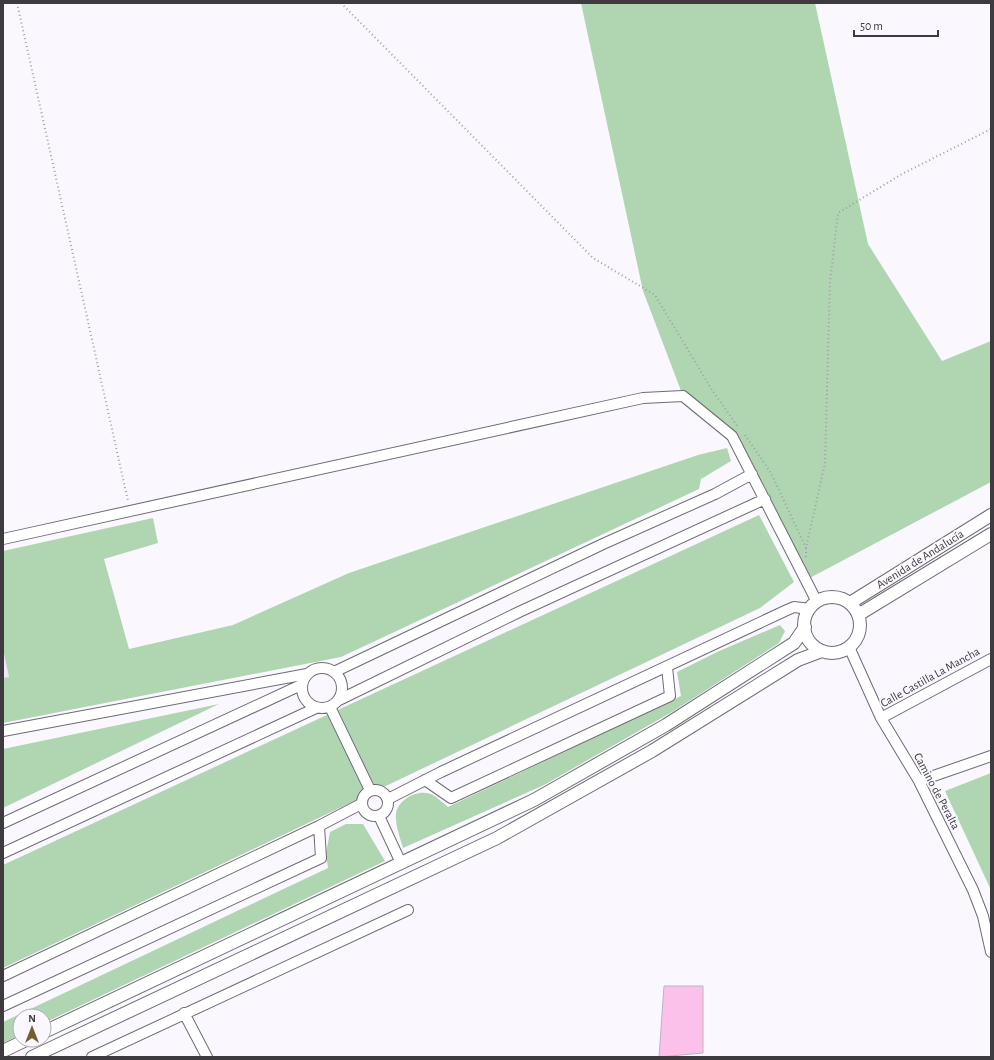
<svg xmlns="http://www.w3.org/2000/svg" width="994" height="1060" font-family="'Alegreya Sans',sans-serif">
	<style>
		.built { fill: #efe8f9 }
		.green { fill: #afd6b0 }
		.building { fill: #fcc1eb; stroke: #beb4ba }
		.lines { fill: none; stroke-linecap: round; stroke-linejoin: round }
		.minor-casing { stroke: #6f6b75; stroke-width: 12 }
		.tertiary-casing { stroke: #6f6b75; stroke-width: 14 }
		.path { stroke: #a19ea4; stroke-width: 2; stroke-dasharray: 1 3; stroke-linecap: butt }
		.minor { stroke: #fff; stroke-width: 10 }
		.tertiary { stroke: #fff; stroke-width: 12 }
		.labels { text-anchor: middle; stroke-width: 3.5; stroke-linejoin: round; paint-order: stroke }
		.street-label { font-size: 12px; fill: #3d3b3f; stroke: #faf7ff }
	</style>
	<rect width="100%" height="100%" fill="#faf7ff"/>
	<!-- built -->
	<path class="built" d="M 3,649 L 9,677 L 3,678 Z"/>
	<!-- green -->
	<path class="green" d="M 581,3 L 815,3 L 868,244 L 942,361 L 991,341 L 991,482 L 806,580 L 732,436 L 683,396 L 643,291 Z
		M 727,448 L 731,461 L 701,479 L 699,489 L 341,657 L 3,723 L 3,678 L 9,677 L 3,649 L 3,551 L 153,518 L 158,543 L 104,559 L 129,649 L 233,625 L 349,573 L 698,455 Z
		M 759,515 L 794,582 L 760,608 L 3,968 L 3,865 Z
		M 780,625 L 785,631 L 779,643 L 672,712 L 544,785 L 403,848 C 400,837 395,825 396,814 C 398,799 419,788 433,795 C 438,798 443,803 448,807 L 681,696 L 677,672 L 717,652 Z
		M 219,704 L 3,808 L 3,749 Z
		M 991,773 L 991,890 L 945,791 Z
		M 346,824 L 363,824 L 385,861 L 44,1023 L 44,1016 L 20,1016 L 20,1035 L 3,1043 L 3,1022 L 328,868 L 326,853 L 330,832 Z"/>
	<!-- building -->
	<path class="building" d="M 664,986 L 703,986 L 703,1053 L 659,1057 Z"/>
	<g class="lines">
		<defs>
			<path id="minor" d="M 3,539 L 643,398 L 683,396 L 732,436 L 817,602
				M 849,647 L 881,718 L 919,781 L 973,890 L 983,916 L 991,952
				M302 688a20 20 0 1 1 40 0a20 20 0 1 1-40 0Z
				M 334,672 L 603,544 L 715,494 L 752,474
				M 339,700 L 519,612 L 765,499
				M 330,707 L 370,790
				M 881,718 L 991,659
				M 3,731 L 307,674
				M 425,780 L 451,798 L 670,696 L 667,667
				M 919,781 L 991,756
				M362 803a13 13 0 1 1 26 0a13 13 0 1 1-26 0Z
				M 388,799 L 441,772 L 787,610 L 794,607 L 810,609
				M 379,816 L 401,863
				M 3,823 L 301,685
				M 3,853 L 316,708
				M 3,976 L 319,826 L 361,804
				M 3,1006 L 321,858 L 319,826
				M 184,1013 L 207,1057
				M 92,1057 L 408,910"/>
			<path id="tertiary" d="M804 625a28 28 0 1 1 56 0a28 28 0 1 1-56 0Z
				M 850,603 L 991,515
				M 858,615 L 991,534
				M 44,1032 L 534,800 L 666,725 L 794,643 L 805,627
				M 3,1051 L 26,1040
				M 32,1057 L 497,838 L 652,751 L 798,660 L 822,651"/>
		</defs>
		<!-- minor casing -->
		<use href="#minor" class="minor-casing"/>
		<!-- tertiary casing -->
		<use href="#tertiary" class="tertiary-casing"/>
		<!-- path -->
		<path class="path" d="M 17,3 L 128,501
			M 341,3 L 593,258 L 655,295 L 712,390 L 738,427
			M 745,435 L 771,473 L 806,548
			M 806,557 L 806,548 L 825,463 L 830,282 L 838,213 L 902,174 L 991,129"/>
		<!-- minor -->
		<use href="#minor" class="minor"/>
		<!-- tertiary -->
		<use href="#tertiary" class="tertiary"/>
	</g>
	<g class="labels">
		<!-- street labels -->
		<g class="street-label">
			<text transform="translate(920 559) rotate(-32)" y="4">Avenida de Andalucía</text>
			<text transform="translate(930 677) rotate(-29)" y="4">Calle Castilla La Mancha</text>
			<text transform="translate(937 791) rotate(62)" y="4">Camino de Peralta</text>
		</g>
	</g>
	<!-- border -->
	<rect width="994" height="1060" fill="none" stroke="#3d3b3f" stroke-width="8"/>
	<!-- north arrow -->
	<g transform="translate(32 1028)"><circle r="19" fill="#faf7ff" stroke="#aeacb2"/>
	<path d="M0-3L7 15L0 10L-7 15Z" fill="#765d2e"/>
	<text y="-6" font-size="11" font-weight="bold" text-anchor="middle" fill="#3d3b3f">N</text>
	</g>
	<!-- scale -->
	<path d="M854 30v6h84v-6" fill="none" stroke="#3d3b3f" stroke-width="2"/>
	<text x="860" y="30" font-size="12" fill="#3d3b3f" stroke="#faf7ff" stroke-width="3" paint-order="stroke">50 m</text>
</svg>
